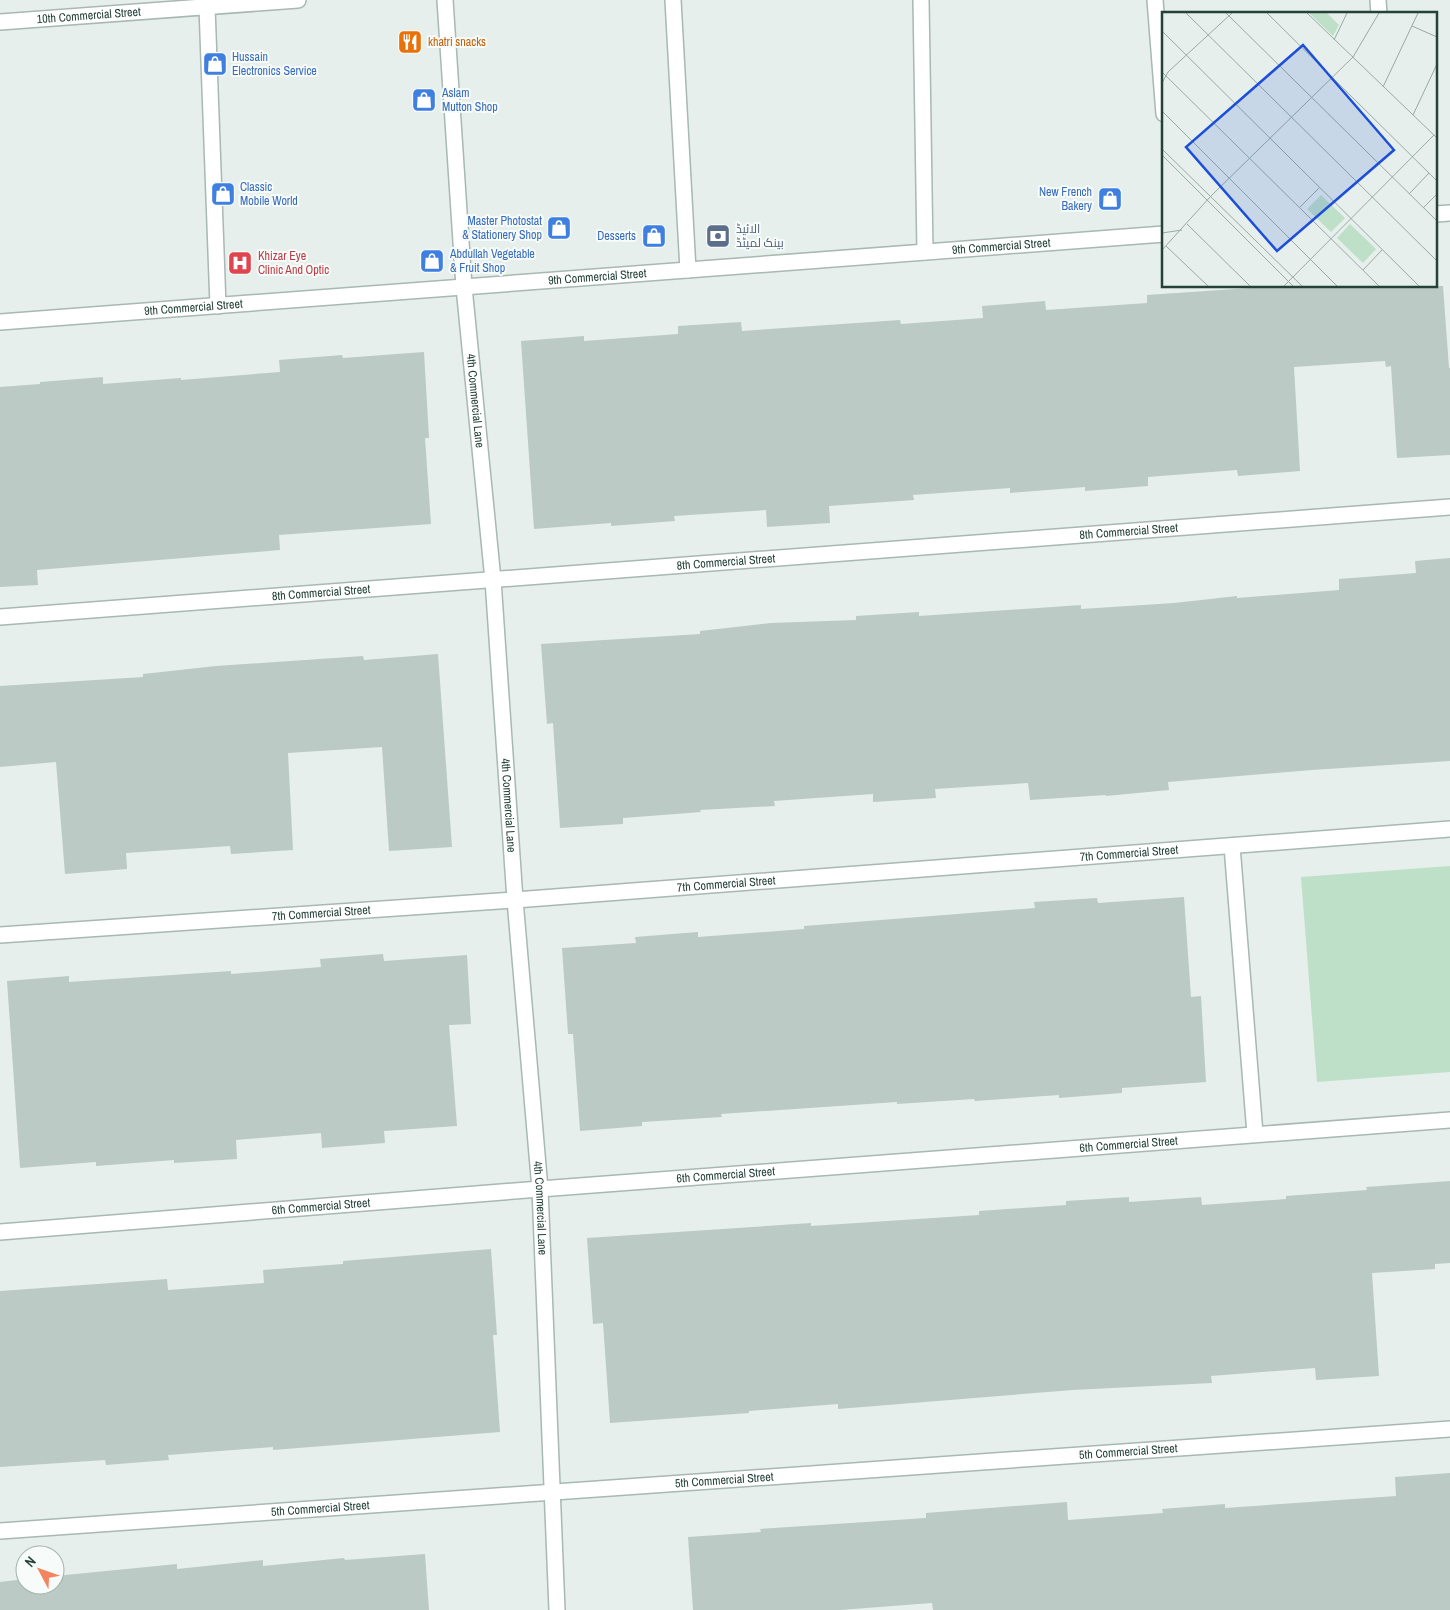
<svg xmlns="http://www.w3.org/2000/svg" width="1450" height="1610" font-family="'Archivo Narrow',Cairo,sans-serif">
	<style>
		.green { fill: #bfe0c8 }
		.building { fill: #bbcac4 }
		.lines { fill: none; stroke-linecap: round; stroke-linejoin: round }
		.minor-casing { stroke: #a8b8b2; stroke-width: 18 }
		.minor { stroke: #fff; stroke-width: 15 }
		.labels { text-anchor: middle; stroke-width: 4; stroke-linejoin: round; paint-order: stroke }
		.street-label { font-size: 12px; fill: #24423a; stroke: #f7fbf9 }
		.food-label { font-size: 12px; fill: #c56008; stroke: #f7fbf9; text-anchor: start }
		.shop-label { font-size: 12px; fill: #366cbe; stroke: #f7fbf9; text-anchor: start }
		.service-label { font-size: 12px; fill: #4e5e75; stroke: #f7fbf9; text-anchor: start }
		.health-label { font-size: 12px; fill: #be3a42; stroke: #f7fbf9; text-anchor: start }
		.inset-road { fill: none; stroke: #98aaa4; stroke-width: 1 }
		.view { fill: #1d4ed8; fill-opacity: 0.15; stroke: #1d4ed8; stroke-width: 2.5 }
		.inset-edge { fill: none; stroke: #24423a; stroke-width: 2.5 }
	</style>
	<rect width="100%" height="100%" fill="#e6efeb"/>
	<!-- green -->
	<path class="green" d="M 1450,866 L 1450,1072 L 1317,1082 L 1301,877 Z"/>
	<!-- building -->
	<path class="building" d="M 1281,286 L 1443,286 L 1449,368 L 1450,368 L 1450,455 L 1397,458 L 1391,366 L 1386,367 L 1385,361 L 1294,367 L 1300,471 L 1238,476 L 1237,470 L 1148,477 L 1148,486 L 1085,491 L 1085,487 L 1010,493 L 1010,488 L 913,495 L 914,500 L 829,506 L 830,523 L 767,527 L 766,510 L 674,516 L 675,521 L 611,526 L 611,523 L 534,529 L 521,341 L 584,336 L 584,341 L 678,334 L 678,326 L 741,322 L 742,331 L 900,320 L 901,324 L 983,318 L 982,306 L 1045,301 L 1046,310 L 1147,303 L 1147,295 Z
		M 424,352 L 429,438 L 425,438 L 431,524 L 279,535 L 280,550 L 37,570 L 38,585 L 0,587 L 0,387 L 40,384 L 40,382 L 103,377 L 103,384 L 181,378 L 181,380 L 280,372 L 279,360 L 342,355 L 343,358 Z
		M 1450,558 L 1450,761 L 1312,770 L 1168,782 L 1169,790 L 1106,796 L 1106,795 L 1030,800 L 1028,783 L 935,789 L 936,798 L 873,802 L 873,794 L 774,801 L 775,806 L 700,810 L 701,812 L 623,818 L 623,824 L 560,828 L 553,723 L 547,724 L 541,644 L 700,634 L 700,631 L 771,623 L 856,620 L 856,616 L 919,612 L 919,616 L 1081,605 L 1081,609 L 1174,603 L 1237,596 L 1237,598 L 1339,590 L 1339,579 L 1416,573 L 1415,561 Z
		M 438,654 L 452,847 L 389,851 L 382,747 L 288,753 L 293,850 L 231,854 L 230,846 L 126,853 L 127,869 L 65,874 L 56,762 L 0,767 L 0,686 L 143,677 L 143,674 L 216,666 L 363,656 L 364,660 Z
		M 1184,897 L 1191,997 L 1201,996 L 1206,1082 L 1122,1088 L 1122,1093 L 1059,1098 L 1059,1095 L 975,1101 L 974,1099 L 897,1104 L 897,1102 L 721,1114 L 722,1117 L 642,1122 L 642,1126 L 580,1131 L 573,1034 L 568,1034 L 562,948 L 636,943 L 635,937 L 698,932 L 698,937 L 804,929 L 804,926 L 1035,908 L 1034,902 L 1097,898 L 1098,903 Z
		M 383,954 L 384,961 L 467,955 L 471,1024 L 449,1025 L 457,1126 L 384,1131 L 385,1143 L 322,1148 L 321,1133 L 236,1140 L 237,1159 L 174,1163 L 174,1160 L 96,1166 L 96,1162 L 20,1168 L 7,981 L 69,976 L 69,982 L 231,971 L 231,974 L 321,967 L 320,959 Z
		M 1450,1181 L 1450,1263 L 1435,1264 L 1435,1269 L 1372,1273 L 1379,1376 L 1316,1380 L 1315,1368 L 1211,1376 L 1212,1383 L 1073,1390 L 838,1409 L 838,1404 L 749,1411 L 749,1413 L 610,1423 L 603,1323 L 593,1324 L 587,1238 L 811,1223 L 811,1226 L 979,1215 L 979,1211 L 1066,1205 L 1066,1201 L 1129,1197 L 1129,1202 L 1201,1197 L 1202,1205 L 1286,1199 L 1286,1196 L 1367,1190 L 1366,1187 Z
		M 491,1249 L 497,1335 L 493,1335 L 500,1432 L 273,1450 L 273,1447 L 168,1455 L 169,1460 L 106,1465 L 105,1460 L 0,1467 L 0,1291 L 167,1279 L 168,1290 L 264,1283 L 263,1270 L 343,1264 L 343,1261 Z
		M 1450,1473 L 1450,1610 L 933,1610 L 932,1603 L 840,1610 L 693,1610 L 688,1537 L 761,1532 L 760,1529 L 926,1518 L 926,1513 L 1067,1502 L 1068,1520 L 1163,1513 L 1162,1509 L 1225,1504 L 1225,1508 L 1396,1496 L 1395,1477 Z
		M 425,1554 L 429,1610 L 0,1610 L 0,1582 L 25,1579 L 25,1585 L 55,1585 L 55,1576 L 177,1564 L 177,1569 L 263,1560 L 263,1566 L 344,1558 L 345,1560 Z"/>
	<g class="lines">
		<defs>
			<g id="minor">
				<path id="s1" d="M 445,0 L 464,287 L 493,580 L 515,900 L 540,1189 L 557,1610"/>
				<path d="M 673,0 L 688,270"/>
				<path d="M 921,0 L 925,252"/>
				<path d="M 1155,0 L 1164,114"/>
				<path d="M 1378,0 L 1379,14"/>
				<path d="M 207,7 L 218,306"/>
				<path id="s2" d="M 0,22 L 298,0"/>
				<path d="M 1436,214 L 1450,213"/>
				<path id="s3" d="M 0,322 L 1164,234"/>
				<path id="s4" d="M 0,617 L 1450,507"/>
				<path d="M 1232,846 L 1255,1134"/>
				<path id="s5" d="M 0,935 L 515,900 L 1450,829"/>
				<path id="s6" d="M 0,1232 L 540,1189 L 1450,1120"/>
				<path id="s7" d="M 0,1531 L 1450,1429"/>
			</g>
		</defs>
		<!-- minor casing -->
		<use href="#minor" class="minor-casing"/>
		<!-- minor -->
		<use href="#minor" class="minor"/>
	</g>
	<!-- icons -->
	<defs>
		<symbol id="restaurant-square" viewBox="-11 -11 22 22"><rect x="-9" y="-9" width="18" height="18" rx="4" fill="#e8710a" stroke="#f7fbf9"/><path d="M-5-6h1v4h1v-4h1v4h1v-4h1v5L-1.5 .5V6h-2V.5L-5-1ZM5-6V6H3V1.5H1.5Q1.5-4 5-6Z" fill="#fff"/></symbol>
		<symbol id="shop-square" viewBox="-11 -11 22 22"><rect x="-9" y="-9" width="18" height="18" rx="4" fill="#3f7fe0" stroke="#f7fbf9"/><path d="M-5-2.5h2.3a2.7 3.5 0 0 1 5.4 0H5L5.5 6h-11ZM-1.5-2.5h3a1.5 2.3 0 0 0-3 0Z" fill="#fff"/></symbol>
		<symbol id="bank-square" viewBox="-11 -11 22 22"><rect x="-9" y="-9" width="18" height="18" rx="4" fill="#5c6f8a" stroke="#f7fbf9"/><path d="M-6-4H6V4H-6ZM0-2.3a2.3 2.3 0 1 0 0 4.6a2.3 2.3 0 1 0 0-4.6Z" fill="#fff"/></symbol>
		<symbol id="hospital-square" viewBox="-11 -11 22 22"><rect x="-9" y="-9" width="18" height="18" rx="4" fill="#e0444e" stroke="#f7fbf9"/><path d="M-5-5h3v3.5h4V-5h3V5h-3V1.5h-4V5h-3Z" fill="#fff"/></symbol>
	</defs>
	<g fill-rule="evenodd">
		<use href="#restaurant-square" x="396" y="28" width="28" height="28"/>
		<use href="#shop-square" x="201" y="50" width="28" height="28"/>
		<use href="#shop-square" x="410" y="86" width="28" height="28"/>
		<use href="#shop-square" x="209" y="180" width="28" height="28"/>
		<use href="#shop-square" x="1096" y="185" width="28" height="28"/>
		<use href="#shop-square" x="545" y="214" width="28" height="28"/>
		<use href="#shop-square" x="640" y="222" width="28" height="28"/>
		<use href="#bank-square" x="704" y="222" width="28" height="28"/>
		<use href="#shop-square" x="418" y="247" width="28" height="28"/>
		<use href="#hospital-square" x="226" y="249" width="28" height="28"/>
	</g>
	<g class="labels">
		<!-- street labels -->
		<g class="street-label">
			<text dy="4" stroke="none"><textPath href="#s2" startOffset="89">10th Commercial Street</textPath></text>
			<text dy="4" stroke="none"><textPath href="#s3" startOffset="1004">9th Commercial Street</textPath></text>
			<text dy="4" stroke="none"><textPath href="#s3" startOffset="599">9th Commercial Street</textPath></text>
			<text dy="4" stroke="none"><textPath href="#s3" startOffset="194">9th Commercial Street</textPath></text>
			<text dy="4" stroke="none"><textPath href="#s1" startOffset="402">4th Commercial Lane</textPath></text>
			<text dy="4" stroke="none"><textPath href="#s4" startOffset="1132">8th Commercial Street</textPath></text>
			<text dy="4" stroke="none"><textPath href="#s4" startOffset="728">8th Commercial Street</textPath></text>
			<text dy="4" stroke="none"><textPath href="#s4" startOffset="322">8th Commercial Street</textPath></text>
			<text dy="4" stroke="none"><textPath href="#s1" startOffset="808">4th Commercial Lane</textPath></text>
			<text dy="4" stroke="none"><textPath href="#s5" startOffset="1132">7th Commercial Street</textPath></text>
			<text dy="4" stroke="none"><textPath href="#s5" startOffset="728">7th Commercial Street</textPath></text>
			<text dy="4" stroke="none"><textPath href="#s5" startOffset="322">7th Commercial Street</textPath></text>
			<text dy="4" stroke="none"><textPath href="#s6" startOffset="1132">6th Commercial Street</textPath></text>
			<text dy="4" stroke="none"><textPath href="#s6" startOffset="728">6th Commercial Street</textPath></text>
			<text dy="4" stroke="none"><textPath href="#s6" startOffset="322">6th Commercial Street</textPath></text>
			<text dy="4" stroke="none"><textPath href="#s1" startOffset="1212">4th Commercial Lane</textPath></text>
			<text dy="4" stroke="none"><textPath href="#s7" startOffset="1131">5th Commercial Street</textPath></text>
			<text dy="4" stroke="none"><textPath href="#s7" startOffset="726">5th Commercial Street</textPath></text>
			<text dy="4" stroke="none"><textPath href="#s7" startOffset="321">5th Commercial Street</textPath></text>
		</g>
		<!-- food labels -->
		<g class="food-label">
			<text x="428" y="46">khatri snacks</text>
		</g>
		<!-- shop labels -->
		<g class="shop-label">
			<text x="232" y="61">Hussain<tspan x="232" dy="14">Electronics Service</tspan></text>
			<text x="442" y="97">Aslam<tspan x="442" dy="14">Mutton Shop</tspan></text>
			<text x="240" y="191">Classic<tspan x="240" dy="14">Mobile World</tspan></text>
			<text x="1092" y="196" text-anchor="end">New French<tspan x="1092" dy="14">Bakery</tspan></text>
			<text x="542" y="225" text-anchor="end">Master Photostat<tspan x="542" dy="14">&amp; Stationery Shop</tspan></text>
			<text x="636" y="240" text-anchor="end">Desserts</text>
			<text x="450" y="258">Abdullah Vegetable<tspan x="450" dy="14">&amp; Fruit Shop</tspan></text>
		</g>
		<!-- service labels -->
		<g class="service-label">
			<text x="736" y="233">الائیڈ<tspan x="736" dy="14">بینک لمیٹڈ</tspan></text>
		</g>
		<!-- health labels -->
		<g class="health-label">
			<text x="258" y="260">Khizar Eye<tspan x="258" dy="14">Clinic And Optic</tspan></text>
		</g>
	</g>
	<!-- overview -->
	<g transform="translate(1162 12)">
		<rect width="275" height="275" fill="#e6efeb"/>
		<path d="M 147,1 L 165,1 L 177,13 L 171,24 ZM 159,183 L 183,206 L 169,220 L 145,197 ZM 188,212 L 214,237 L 201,251 L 175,226 Z" fill="#bfe0c8"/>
		<path class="inset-road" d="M 24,1 L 275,249M 64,1 L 275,209M 105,1 L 275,169M 145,1 L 275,126M 250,14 L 275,25M 0,19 L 257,274M 172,28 L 185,1M 0,60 L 217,274M 0,71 L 6,60 L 70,1M 221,75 L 256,1M 0,99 L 175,274M 251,103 L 275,52M 0,137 L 140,274M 0,143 L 131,274M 247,182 L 267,161M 138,195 L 157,176M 261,196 L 275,182M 25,212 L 88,274M 0,221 L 20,218M 4,234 L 46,274M 0,238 L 49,184 L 191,45 L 217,1M 201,258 L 220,238M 122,274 L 272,123"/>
		<path class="view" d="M 141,33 L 232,138 L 115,239 L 24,135 Z"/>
		<rect width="275" height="275" class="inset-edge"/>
	</g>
	<!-- north arrow -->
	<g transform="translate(40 1570) rotate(311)"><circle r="24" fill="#f7fbf9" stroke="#a3b1ad"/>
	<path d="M0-4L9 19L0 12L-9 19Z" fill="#f4845f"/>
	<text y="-8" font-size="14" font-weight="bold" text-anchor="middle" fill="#24423a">N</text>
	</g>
</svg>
